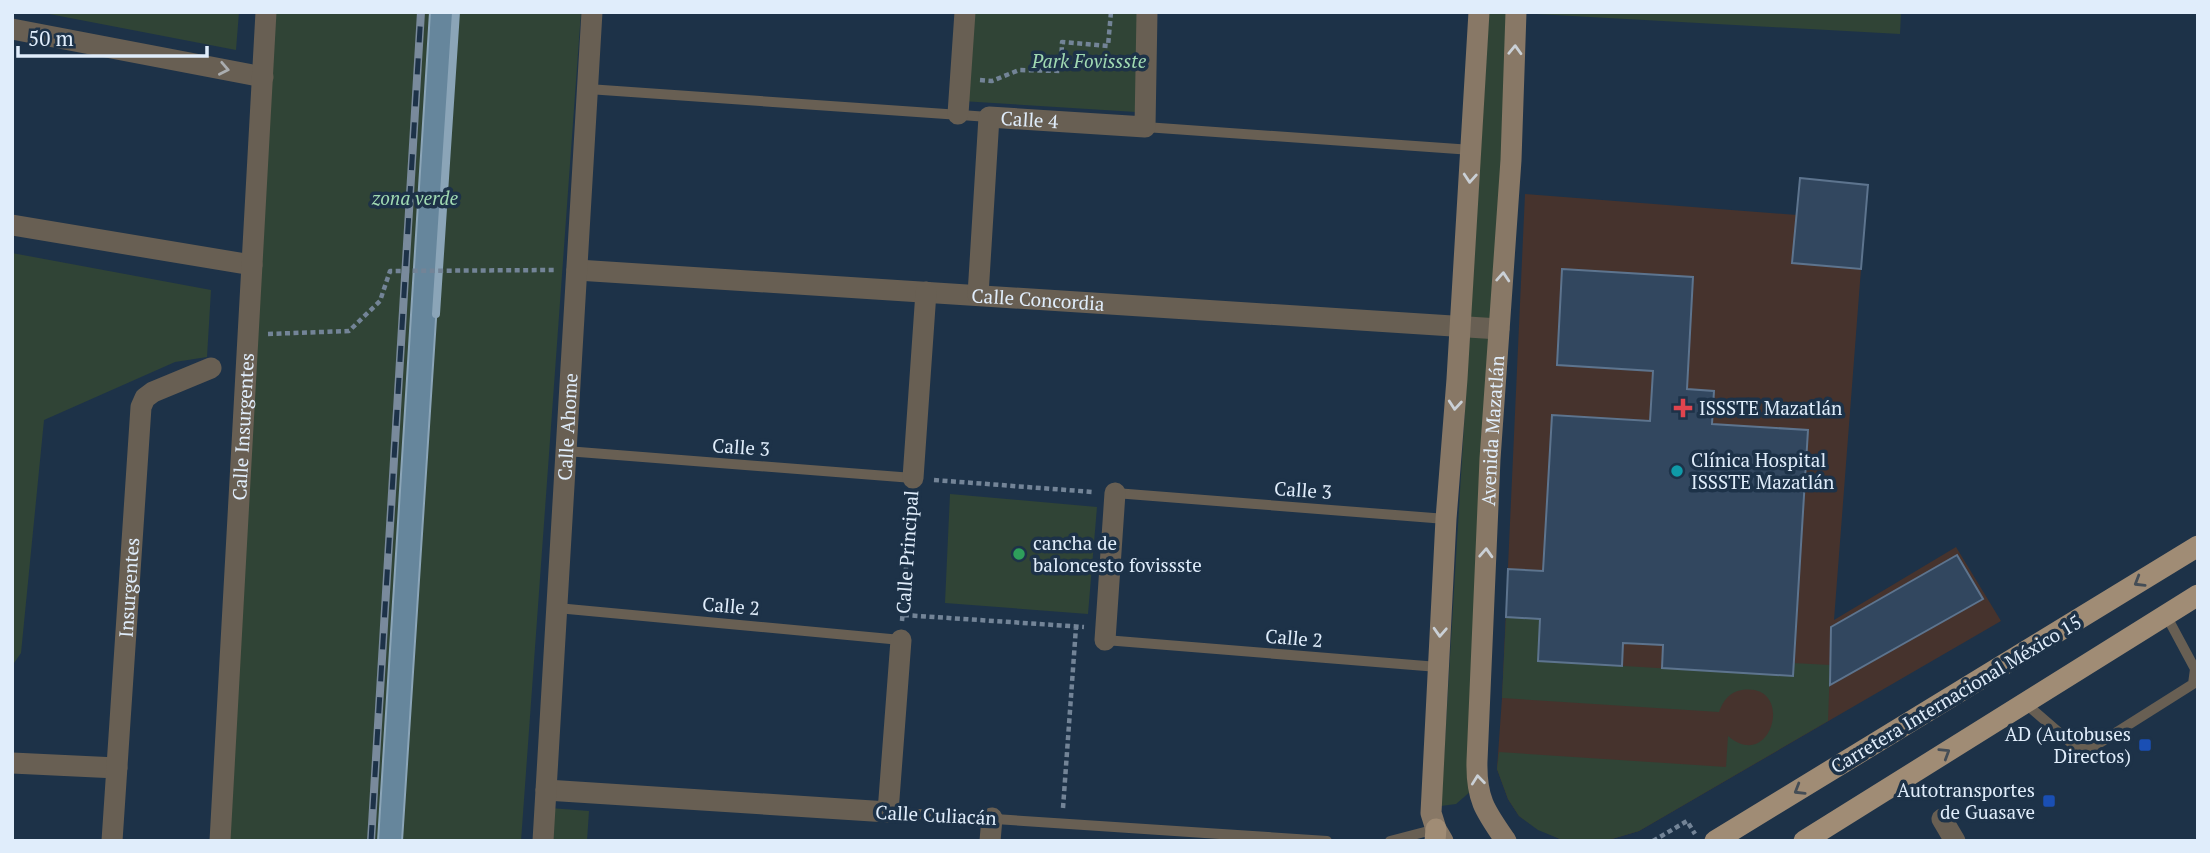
<svg xmlns="http://www.w3.org/2000/svg" width="2210" height="853" font-family="'PT Serif',serif">
	<style>
		.medical { fill: #46332d }
		.green { fill: #304436 }
		.water { fill: #66869c; stroke: #8ba5b8; stroke-width: 2 }
		.lines { fill: none; stroke-linecap: round; stroke-linejoin: round }
		.stream { stroke: #8ba5b8; stroke-width: 8 }
		.building { fill: #32475f; stroke: #5d748e; stroke-width: 2 }
		.path { stroke: #738497; stroke-width: 4.5; stroke-dasharray: 5 3.5; stroke-linecap: butt }
		.lane { stroke: #685f53; stroke-width: 10 }
		.street { stroke: #685f53; stroke-width: 21 }
		.secondary { stroke: #887866; stroke-width: 21 }
		.primary { stroke: #a08c75; stroke-width: 21 }
		.rail-casing { stroke: #798a9c; stroke-width: 8 }
		.rail { stroke: #1d3248; stroke-width: 5; stroke-dasharray: 16; stroke-linecap: butt }
		.oneway { stroke: #cad0d6 }
		.oneway2 { stroke: #aaadaf }
		.oneway3 { stroke: #444d56 }
		.health-dot { fill: #e0444e; stroke: #1d3248; stroke-width: 2.5 }
		.culture-dot { fill: #0f9aa8; stroke: #1d3248; stroke-width: 2.5 }
		.leisure-dot { fill: #2e9e5b; stroke: #1d3248; stroke-width: 2.5 }
		.transit-dot { fill: #1a4fb4; stroke: #1d3248; stroke-width: 2.5 }
		.labels { text-anchor: middle; stroke-width: 7; stroke-linejoin: round; paint-order: stroke }
		.park-label { font-size: 19px; font-style: italic; fill: #a0d9b2; stroke: #1d3248 }
		.street-label { font-size: 19px; fill: #e0edfb; stroke: #1d3248 }
		.poi-label { font-size: 19px; fill: #e0edfb; stroke: #1d3248; text-anchor: start }
	</style>
	<rect width="100%" height="100%" fill="#1d3248"/>
	<!-- medical -->
	<path class="medical" d="M 1525,194 L 1797,215 L 1792,262 L 1861,269 L 1834,620 L 1956,547 L 2001,621 L 1639,831 L 1605,841 L 1569,841 L 1560,839 L 1538,829 L 1519,816 L 1508,799 L 1497,769 L 1502,698 Z"/>
	<!-- green -->
	<path class="green" d="M 39,12 L 239,12 L 236,50 Z
		M 274,12 L 581,12 L 521,841 L 226,841 Z
		M 963,12 L 1142,12 L 1136,112 L 961,101 Z
		M 1489,12 L 1518,12 L 1471,791 L 1456,804 L 1441,806 Z
		M 1536,12 L 1901,12 L 1900,34 L 1536,14 Z
		M 12,253 L 211,290 L 207,357 L 175,362 L 44,420 L 21,653 L 12,666 L 12,406 L 14,329 L 12,326 Z
		M 950,494 L 1097,507 L 1088,614 L 945,603 Z
		M 1506,617 L 1540,619 L 1539,661 L 1792,676 L 1793,663 L 1830,665 L 1828,721 L 1639,831 L 1605,841 L 1569,841 L 1560,839 L 1538,830 L 1519,816 L 1508,799 L 1497,769 L 1499,752 L 1726,767 L 1728,736 C 1772,774 1796,682 1742,690 C 1729,692 1723,701 1719,712 L 1502,698 Z
		M 550,808 L 589,811 L 587,841 L 548,841 Z"/>
	<!-- water -->
	<path class="water" d="M 430,12 L 456,12 L 402,841 L 378,841 Z"/>
	<g class="lines">
		<!-- stream -->
		<path class="stream" d="M 436,314 L 456,12"/>
	</g>
	<!-- building -->
	<path class="building" d="M 1800,178 L 1868,185 L 1861,269 L 1792,263 Z
		M 1562,269 L 1693,277 L 1687,389 L 1714,391 L 1712,424 L 1808,430 L 1793,676 L 1662,668 L 1663,645 L 1623,643 L 1622,666 L 1538,661 L 1540,619 L 1506,617 L 1508,569 L 1543,571 L 1552,415 L 1650,421 L 1653,371 L 1557,365 Z
		M 1957,555 L 1983,599 L 1830,685 L 1831,627 Z"/>
	<g class="lines">
		<!-- path -->
		<path class="path" d="M 980,80 L 992,81 L 1019,70 L 1061,71 L 1062,42 L 1108,46 L 1111,12
			M 268,334 L 349,331 L 380,301 L 390,271 L 555,270
			M 934,480 L 1093,492
			M 904,615 L 1084,627
			M 902,621 L 911,500
			M 1063,808 L 1076,627
			M 1653,841 L 1687,821 L 1695,834"/>
		<!-- lane -->
		<path class="lane" d="M 588,89 L 989,117
			M 1145,127 L 1472,150
			M 566,451 L 913,478
			M 1115,493 L 1446,519
			M 557,608 L 901,640
			M 1105,640 L 1438,667
			M 2025,703 L 2078,749 L 2090,749 L 2193,684 L 2195,669 L 2166,615
			M 888,812 L 1327,841
			M 1390,841 L 1436,829"/>
		<!-- street -->
		<g class="street">
			<path d="M 12,29 L 263,77"/>
			<path d="M 958,114 L 965,12"/>
			<path d="M 12,225 L 252,265"/>
			<path id="s1" d="M 577,270 L 1499,329"/>
			<path id="s2" d="M 978,295 L 989,117 L 1145,127 L 1147,12"/>
			<path d="M 913,478 L 926,292"/>
			<path d="M 1105,640 L 1115,493"/>
			<path d="M 12,763 L 117,768"/>
			<path d="M 546,790 L 888,812 L 901,640"/>
			<path d="M 1942,819 L 1955,841"/>
			<path id="s3" d="M 112,841 L 141,407 L 145,398 L 153,392 L 211,368"/>
			<path id="s4" d="M 220,841 L 266,12"/>
			<path id="s5" d="M 543,841 L 592,12"/>
			<path d="M 990,841 L 992,818"/>
		</g>
		<!-- secondary -->
		<g class="secondary">
			<path d="M 1443,841 L 1436,829 L 1431,813 L 1446,519 L 1457,379 L 1479,12"/>
			<path id="s6" d="M 1506,841 C 1485,811 1476,799 1477,761 L 1490,459 L 1511,160 L 1516,12"/>
		</g>
		<!-- primary -->
		<path class="primary" d="M 1435,841 L 1436,829
			M 1715,841 L 2198,546
			M 1804,841 L 2198,595"/>
		<defs>
			<path id="rail" d="M 371,841 L 421,12"/>
		</defs>
		<!-- rail casing -->
		<use href="#rail" class="rail-casing"/>
		<!-- rail -->
		<use href="#rail" class="rail"/>
	</g>
	<!-- one-way arrows -->
	<defs><path id="oneway-chevron" d="M-2-3.5L2.5 0L-2 3.5" fill="none" stroke-width="1.6" stroke-linecap="round" stroke-linejoin="round" transform="scale(1.75)"/></defs>
	<g class="oneway">
		<use href="#oneway-chevron" transform="translate(1515 50) rotate(-88)"/>
		<use href="#oneway-chevron" transform="translate(1470 178) rotate(94)"/>
		<use href="#oneway-chevron" transform="translate(1503 277) rotate(-86)"/>
		<use href="#oneway-chevron" transform="translate(1455 405) rotate(95)"/>
		<use href="#oneway-chevron" transform="translate(1486 553) rotate(-87)"/>
		<use href="#oneway-chevron" transform="translate(1440 632) rotate(93)"/>
		<use href="#oneway-chevron" transform="translate(1478 780) rotate(-96)"/>
	</g>
	<use class="oneway2" href="#oneway-chevron" transform="translate(224 69) rotate(11)"/>
	<g class="oneway3">
		<use href="#oneway-chevron" transform="translate(2139 582) rotate(149)"/>
		<use href="#oneway-chevron" transform="translate(1945 753) rotate(-32)"/>
		<use href="#oneway-chevron" transform="translate(1799 790) rotate(149)"/>
	</g>
	<!-- markers -->
	<path class="health-dot" d="M1679.5 397.5h7v7h7v7h-7v7h-7v-7h-7v-7h7z"/>
	<circle class="culture-dot" cx="1677" cy="471" r="7"/>
	<circle class="leisure-dot" cx="1019" cy="554" r="7"/>
	<g class="transit-dot">
		<rect x="2138" y="738" width="14" height="14" rx="3.5"/>
		<rect x="2042" y="794" width="14" height="14" rx="3.5"/>
	</g>
	<g class="labels">
		<!-- park labels -->
		<g class="park-label">
			<text x="1089" y="68">Park Fovissste</text>
			<text x="415" y="205">zona verde</text>
		</g>
		<!-- street labels -->
		<g class="street-label">
			<text dy="7" stroke="none"><textPath href="#s2" startOffset="219">Calle 4</textPath></text>
			<text dy="7" stroke="none"><textPath href="#s1" startOffset="462">Calle Concordia</textPath></text>
			<text dy="7" stroke="none"><textPath href="#s4" startOffset="415">Calle Insurgentes</textPath></text>
			<text dy="7" stroke="none"><textPath href="#s5" startOffset="415">Calle Ahome</textPath></text>
			<text dy="7" stroke="none"><textPath href="#s6" startOffset="418">Avenida Mazatlán</textPath></text>
			<text transform="translate(741 447) rotate(4)" y="7">Calle 3</text>
			<text transform="translate(1303 490) rotate(4)" y="7">Calle 3</text>
			<text transform="translate(907 552) rotate(-86)" y="7">Calle Principal</text>
			<text dy="7" stroke="none"><textPath href="#s3" startOffset="254">Insurgentes</textPath></text>
			<text transform="translate(731 606) rotate(5)" y="7">Calle 2</text>
			<text transform="translate(1294 638) rotate(5)" y="7">Calle 2</text>
			<text transform="translate(1956 694) rotate(-31)" y="7">Carretera Internacional México 15</text>
			<text transform="translate(936 815) rotate(3)" y="7">Calle Culiacán</text>
		</g>
		<!-- poi labels -->
		<g class="poi-label">
			<text x="1699" y="415">ISSSTE Mazatlán</text>
			<text x="1691" y="467">Clínica Hospital<tspan x="1691" dy="22">ISSSTE Mazatlán</tspan></text>
			<text x="1033" y="550">cancha de<tspan x="1033" dy="22">baloncesto fovissste</tspan></text>
			<text x="2131" y="741" text-anchor="end">AD (Autobuses<tspan x="2131" dy="22">Directos)</tspan></text>
			<text x="2035" y="797" text-anchor="end">Autotransportes<tspan x="2035" dy="22">de Guasave</tspan></text>
		</g>
	</g>
	<!-- border -->
	<rect width="2210" height="853" fill="none" stroke="#e0edfb" stroke-width="28"/>
	<!-- scale -->
	<path d="M18 46v10h189v-10" fill="none" stroke="#e0edfb" stroke-width="3.5"/>
	<text x="28" y="46" font-size="21" fill="#e0edfb" stroke="#1d3248" stroke-width="5" paint-order="stroke">50 m</text>
</svg>
